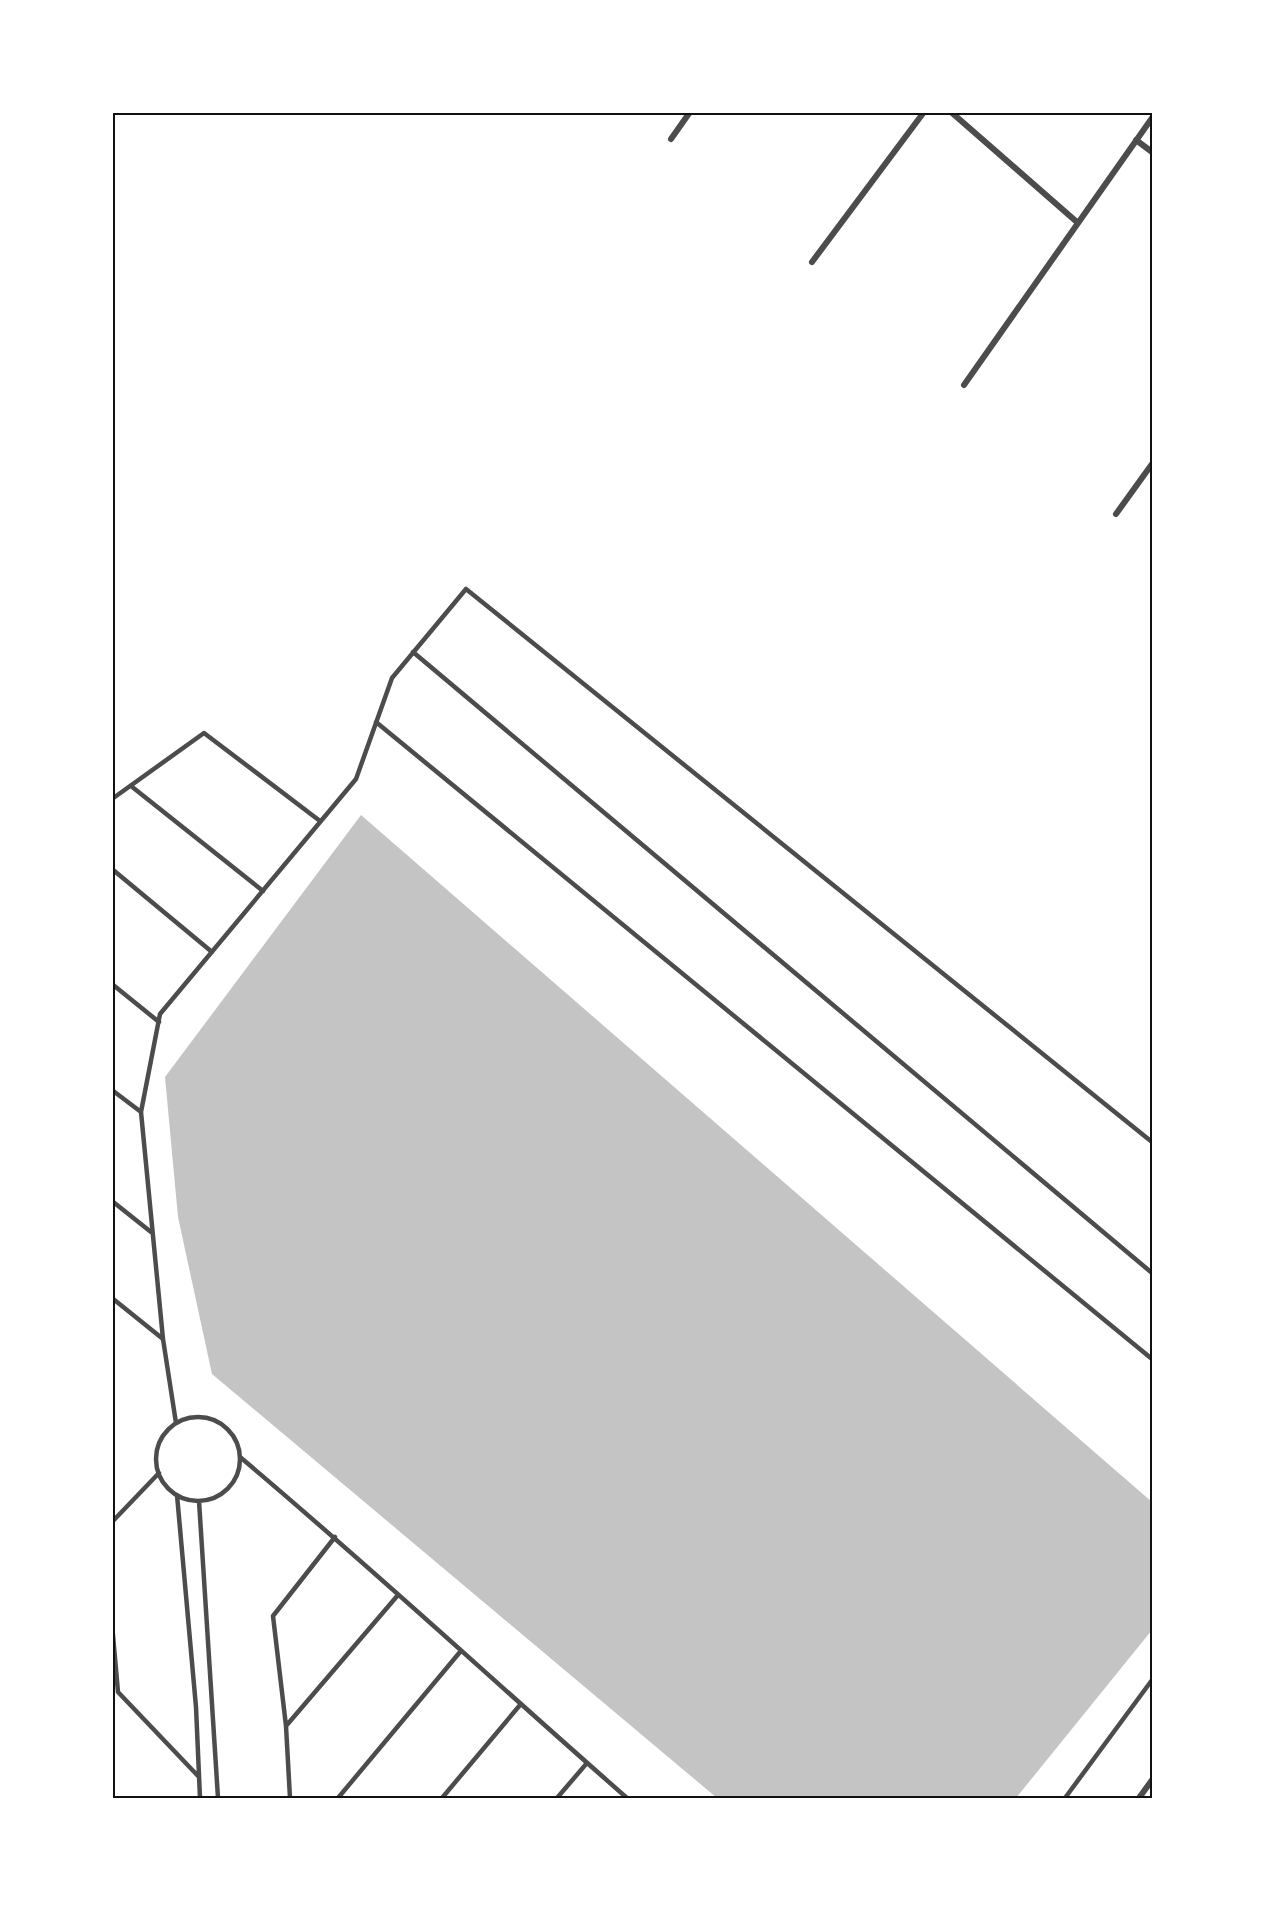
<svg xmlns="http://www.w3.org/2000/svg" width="1265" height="1911" font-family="Cabin,sans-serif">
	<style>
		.building { fill: #c4c4c4 }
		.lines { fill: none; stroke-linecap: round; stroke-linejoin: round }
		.service { stroke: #4c4c4c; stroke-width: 4.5 }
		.minor { stroke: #4c4c4c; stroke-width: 6 }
		.neatline { fill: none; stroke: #111; stroke-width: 2 }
	</style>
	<rect width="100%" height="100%" fill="#fff"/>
	<!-- building -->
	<path class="building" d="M 361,815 L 1152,1502 L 1152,1630 L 1016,1798 L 717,1798 L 212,1374 L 178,1217 L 165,1077 Z"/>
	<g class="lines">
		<!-- service -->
		<path class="service" d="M 413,652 L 1152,1273
			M 376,722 L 1152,1359
			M 131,786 L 263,891
			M 112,799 L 204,733 L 320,821
			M 112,869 L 212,952
			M 112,984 L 159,1022
			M 112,1090 L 141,1112
			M 112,1201 L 151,1232
			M 112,1298 L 163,1339
			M156 1459a42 42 0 1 1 84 0a42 42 0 1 1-84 0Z
			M 176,1423 L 163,1339 L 141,1112 L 160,1014 L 356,779 L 392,678 L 466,589 L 1152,1142
			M 240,1457 C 372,1568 498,1685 627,1798
			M 177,1495 L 196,1707 L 200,1798
			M 199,1501 L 218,1798
			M 112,1522 L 159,1473
			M 112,1624 L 118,1692 L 199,1777
			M 286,1726 L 398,1595
			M 290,1798 L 286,1726 L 273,1616 L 335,1537
			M 338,1798 L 460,1652
			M 442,1798 L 520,1705
			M 557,1798 L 587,1763
			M 1065,1798 L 1152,1680"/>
		<!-- minor -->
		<path class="minor" d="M 951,112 L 1078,223
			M 671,139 L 690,112
			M 1136,140 L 1152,152
			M 812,262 L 924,112
			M 964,385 L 1152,118
			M 1116,514 L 1152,464
			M 1139,1798 L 1152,1780"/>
	</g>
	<!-- border -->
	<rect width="1265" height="1911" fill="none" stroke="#ffffff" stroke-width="228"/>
	<rect x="114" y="114" width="1037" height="1683" class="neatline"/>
</svg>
